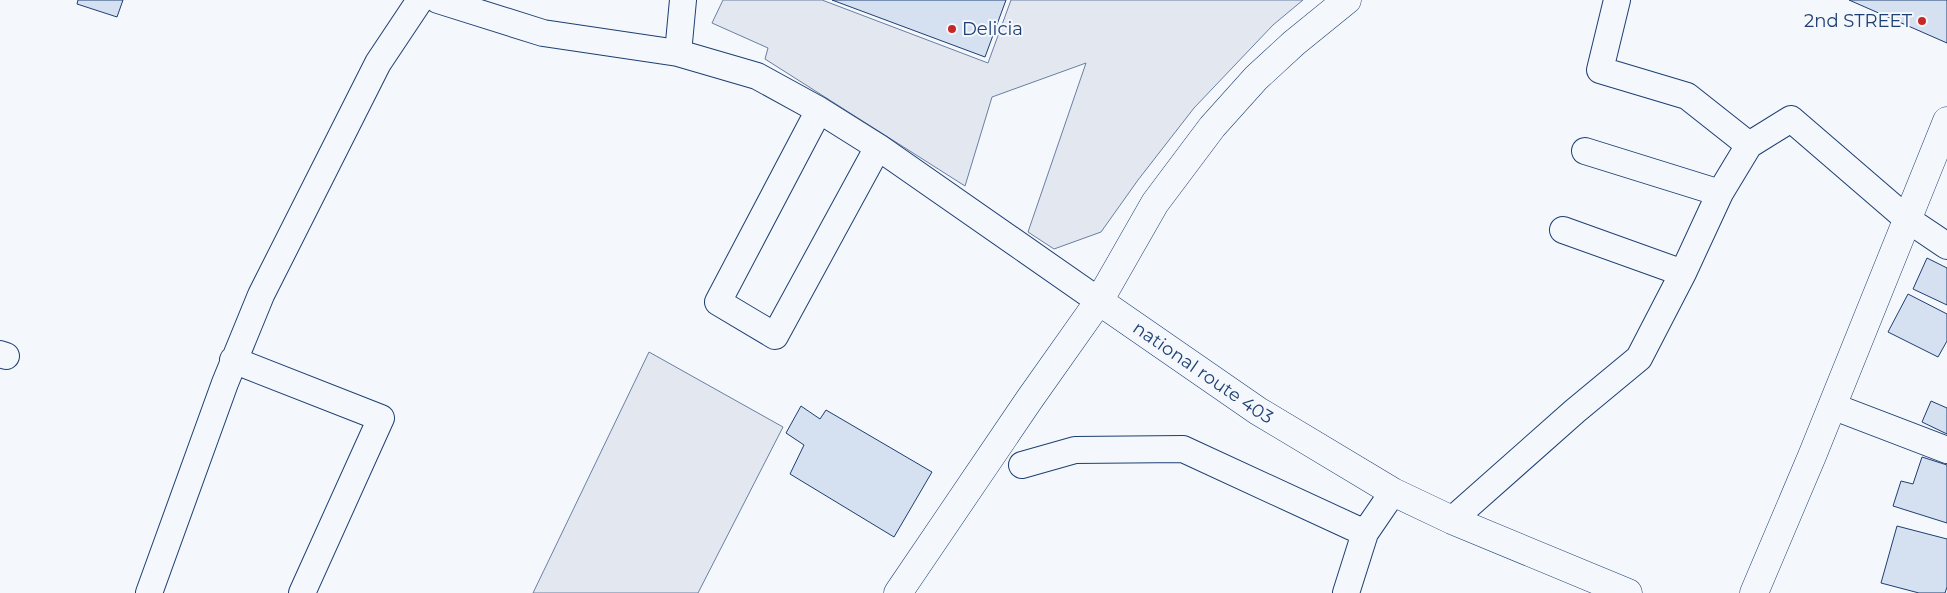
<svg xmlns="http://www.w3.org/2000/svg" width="1947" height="593" font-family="Montserrat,sans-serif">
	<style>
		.parking { fill: #e3e8f0; stroke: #687fa3 }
		.building { fill: #d5e0f0; stroke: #1d3f73 }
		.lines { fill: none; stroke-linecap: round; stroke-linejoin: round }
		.street-casing { stroke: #1d3f73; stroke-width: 28 }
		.secondary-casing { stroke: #1d3f73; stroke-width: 29 }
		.highway-casing { stroke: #1d3f73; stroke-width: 29 }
		.street { stroke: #f4f7fb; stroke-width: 26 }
		.secondary { stroke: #f4f7fb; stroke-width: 28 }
		.highway { stroke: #f4f7fb; stroke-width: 28 }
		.poi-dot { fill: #c62828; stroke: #f4f7fb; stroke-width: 2 }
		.labels { text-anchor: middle; stroke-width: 4; stroke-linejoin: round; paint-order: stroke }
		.poi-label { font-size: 18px; fill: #1d3f73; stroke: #f4f7fb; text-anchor: end }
		.street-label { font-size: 18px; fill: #1d3f73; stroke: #f4f7fb }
	</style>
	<rect width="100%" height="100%" fill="#f4f7fb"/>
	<!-- parking -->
	<path class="parking" d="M 723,0 L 822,0 L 988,63 L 1011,0 L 1303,0 L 1273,25 L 1194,108 L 1138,180 L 1101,232 L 1054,249 L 1028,232 L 1086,63 L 992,97 L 965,186 L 765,59 L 768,48 L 712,23 Z
		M 649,352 L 783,427 L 698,593 L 533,593 Z"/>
	<!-- building -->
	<path class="building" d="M 78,0 L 123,0 L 117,17 L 77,4 Z
		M 832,0 L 1006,0 L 985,57 Z
		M 1849,0 L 1947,0 L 1947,43 Z
		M 1927,258 L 1947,268 L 1947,305 L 1913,289 Z
		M 1908,294 L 1947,314 L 1947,341 L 1938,357 L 1888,332 Z
		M 1931,401 L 1947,408 L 1947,434 L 1922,422 Z
		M 801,406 L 820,419 L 826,410 L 932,472 L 894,537 L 790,474 L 804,445 L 786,433 Z
		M 1922,457 L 1947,465 L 1947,523 L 1893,506 L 1901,481 L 1913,484 Z
		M 1897,526 L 1947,539 L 1947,587 L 1945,593 L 1919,593 L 1881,583 Z"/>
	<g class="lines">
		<defs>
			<path id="street" d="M 438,0 L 543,33 L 678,53 L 757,76 L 819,110 L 878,147 L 1099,301
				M 1617,0 L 1600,70 L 1687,96 L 1749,145
				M 678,53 L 683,0
				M 819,110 L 718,302 L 775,336 L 878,147
				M 1585,151 L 1720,193
				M 1563,230 L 1683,273
				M 0,354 L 6,356
				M 233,360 L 381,418 L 302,593
				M 1832,406 L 1947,450
				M 1022,465 L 1075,450 L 1183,449 L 1365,533
				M 1452,520 L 1575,411 L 1639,358 L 1683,273 L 1720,193 L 1749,145 L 1791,119 L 1907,219 L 1947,246
				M 149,593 L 225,383 L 261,295 L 378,63 L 420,0
				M 1346,593 L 1365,533 L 1393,492"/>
			<path id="secondary" d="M 1099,301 L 1155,203 L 1212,127 L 1256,78 L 1294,43 L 1347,0
				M 1754,593 L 1812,456 L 1947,121"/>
			<g id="highway">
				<path id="s1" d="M 898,593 L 1029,400 L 1099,301 L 1258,411 L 1393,492 L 1452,520 L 1628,593"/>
			</g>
		</defs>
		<!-- street casing -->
		<use href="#street" class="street-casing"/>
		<!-- secondary casing -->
		<use href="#secondary" class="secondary-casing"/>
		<!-- highway casing -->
		<use href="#highway" class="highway-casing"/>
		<!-- street -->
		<use href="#street" class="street"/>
		<!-- secondary -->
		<use href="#secondary" class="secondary"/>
		<!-- highway -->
		<use href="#highway" class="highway"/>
	</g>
	<!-- markers -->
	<g class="poi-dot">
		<circle cx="1922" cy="21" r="5"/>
		<circle cx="952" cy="29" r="5"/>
	</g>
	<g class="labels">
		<!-- poi labels -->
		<g class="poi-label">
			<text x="1912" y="27">2nd STREET</text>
			<text x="962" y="35" text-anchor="start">Delicia</text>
		</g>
		<!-- street labels -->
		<g class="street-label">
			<text dy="6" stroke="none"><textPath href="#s1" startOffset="481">national route 403</textPath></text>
		</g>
	</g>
</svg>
